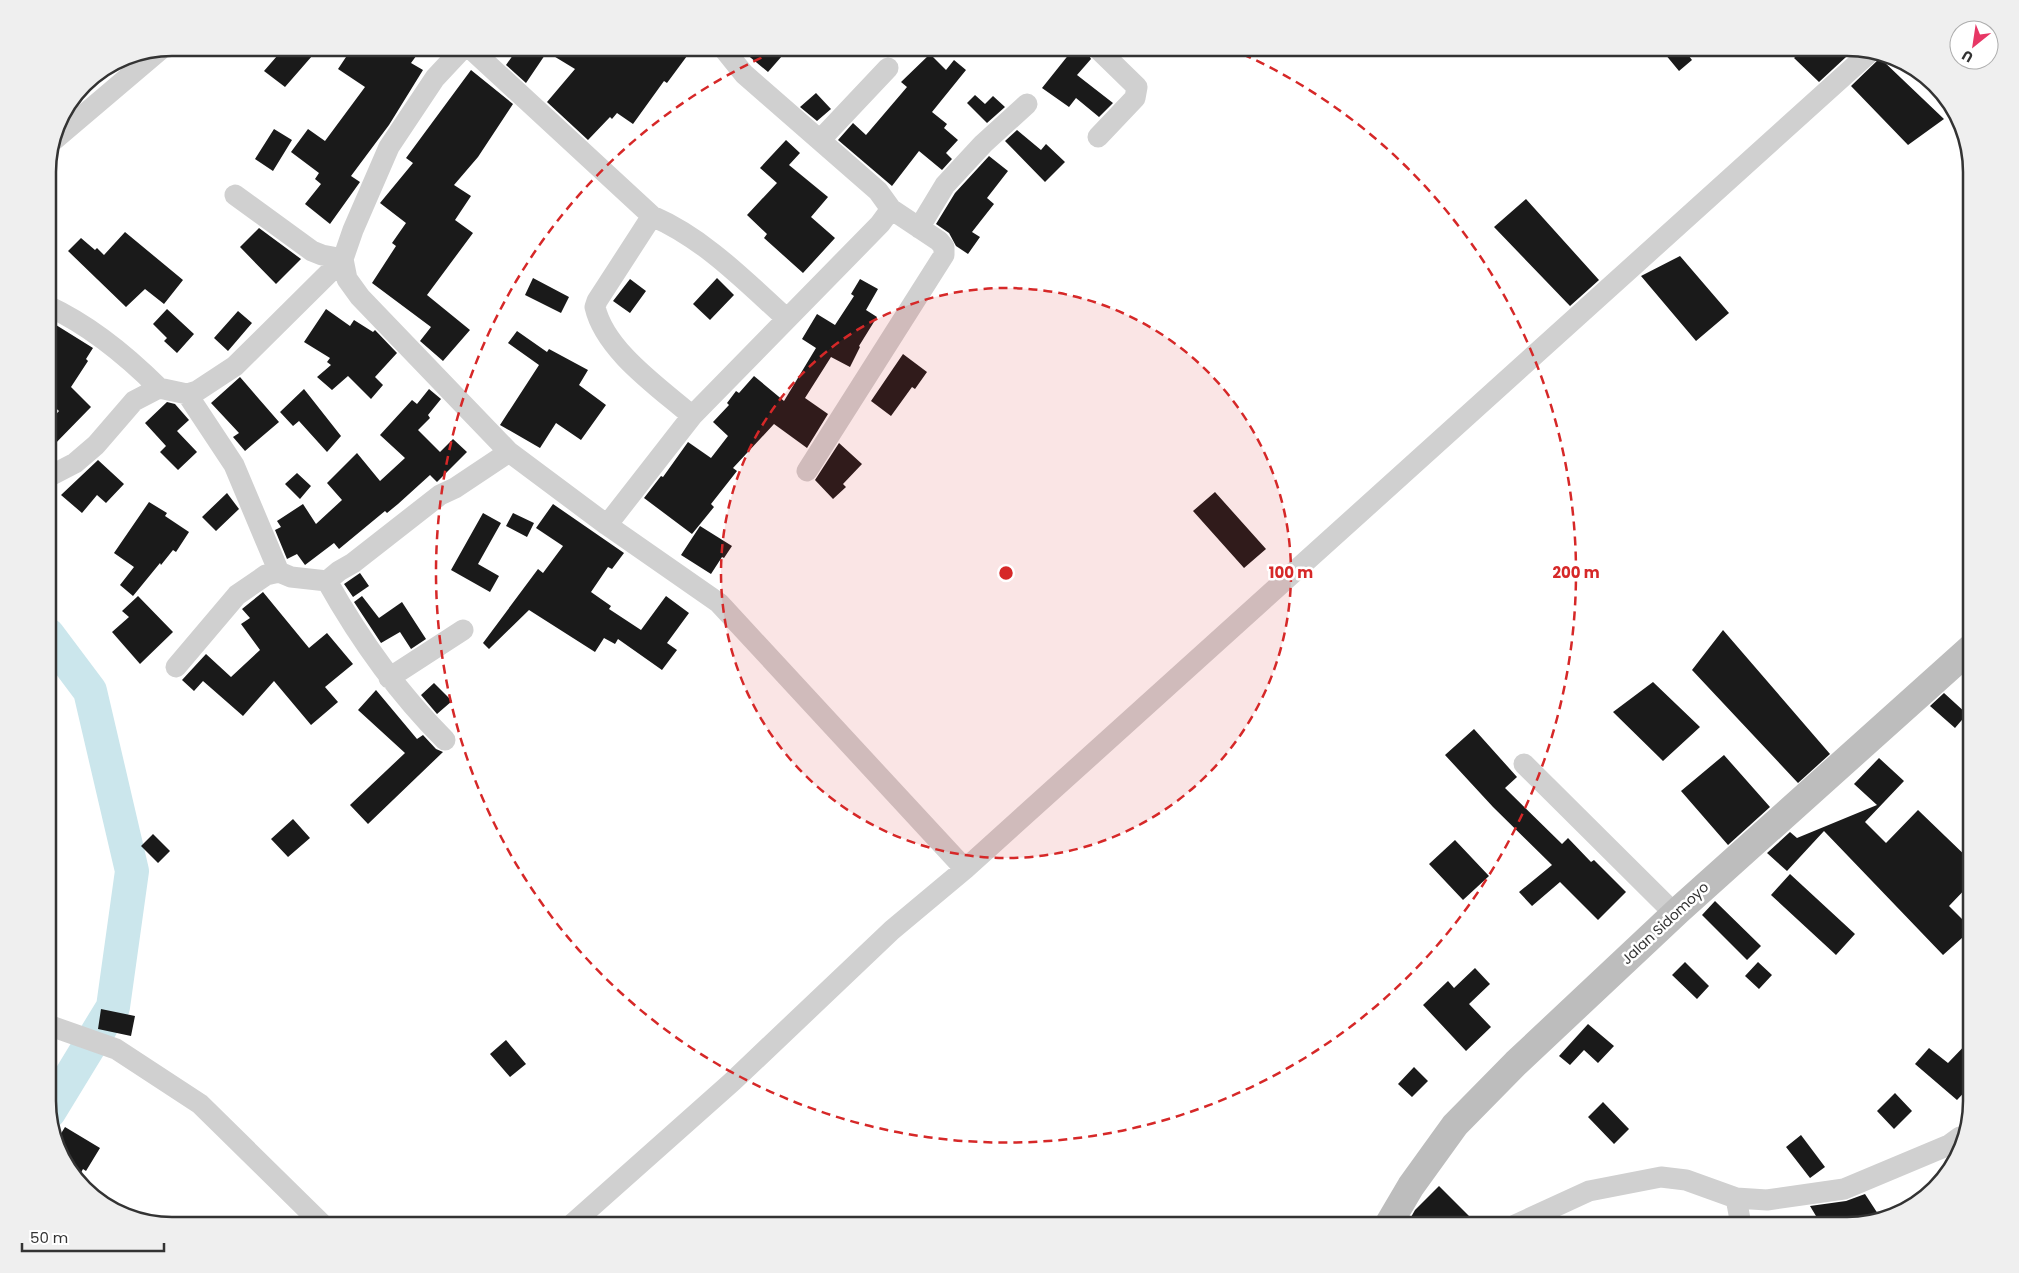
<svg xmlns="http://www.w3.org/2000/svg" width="2019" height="1273" font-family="Poppins,sans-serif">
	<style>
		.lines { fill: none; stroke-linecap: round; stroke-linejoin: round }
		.river { stroke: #cbe6ec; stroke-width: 34 }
		.building { fill: #1a1a1a }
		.minor { stroke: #d0d0d0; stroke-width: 21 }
		.secondary { stroke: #bdbdbd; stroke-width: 28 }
		.ring { fill: none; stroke: #d62828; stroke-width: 2.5; stroke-dasharray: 9 6 }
		.labels { text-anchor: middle; stroke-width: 5; stroke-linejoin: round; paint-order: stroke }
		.street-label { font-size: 14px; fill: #333; stroke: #fff }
		.rim { fill: none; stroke: #333; stroke-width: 2.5 }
		.centre { fill: #d62828; stroke: #fff; stroke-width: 2.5 }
		.ring-label { font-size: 15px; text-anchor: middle; font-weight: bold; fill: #d62828; stroke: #fff; stroke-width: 5; stroke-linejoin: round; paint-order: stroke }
	</style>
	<rect width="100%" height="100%" fill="#fff"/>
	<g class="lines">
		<!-- river -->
		<path class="river" d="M 48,635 L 90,691 L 132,871 L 113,1007 L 49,1112"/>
	</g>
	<!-- building -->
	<path class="building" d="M 284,48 L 319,48 L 285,87 L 264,71 Z
		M 352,48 L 422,48 L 411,63 L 423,70 L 389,125 L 351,176 L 360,182 L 330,224 L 305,204 L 321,184 L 315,179 L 319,173 L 291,152 L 308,129 L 325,141 L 365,87 L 338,69 Z
		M 518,48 L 675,48 L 687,56 L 667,83 L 664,81 L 633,124 L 617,113 L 612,119 L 610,117 L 588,140 L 547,102 L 575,69 L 547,52 L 526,83 L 506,65 Z
		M 739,48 L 789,48 L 768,72 Z
		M 1074,48 L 1085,48 L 1091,59 L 1077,75 L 1113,103 L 1099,117 L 1076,98 L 1069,107 L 1042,88 Z
		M 1660,48 L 1683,48 L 1692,60 L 1679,71 Z
		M 1804,48 L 1835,48 L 1846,57 L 1819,82 L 1794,58 Z
		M 930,54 L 946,70 L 954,60 L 966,70 L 932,112 L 947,124 L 944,128 L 958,140 L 946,153 L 952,159 L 942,170 L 919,151 L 892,186 L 838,140 L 853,123 L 866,135 L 907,87 L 901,82 Z
		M 1880,58 L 1944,119 L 1908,145 L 1851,86 Z
		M 471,70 L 513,104 L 478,157 L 454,185 L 471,196 L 455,220 L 473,233 L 427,295 L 470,330 L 443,361 L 420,341 L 431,327 L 372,283 L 396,246 L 392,243 L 406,223 L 380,203 L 413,163 L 406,158 Z
		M 816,93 L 831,109 L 817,121 L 800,107 Z
		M 975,95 L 985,104 L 993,96 L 1005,107 L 987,123 L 967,103 Z
		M 274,129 L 292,140 L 273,171 L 255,159 Z
		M 1017,130 L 1041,150 L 1046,144 L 1065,162 L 1045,182 L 1005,141 Z
		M 786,140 L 800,153 L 789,165 L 828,197 L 811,217 L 835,238 L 803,273 L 764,238 L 767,234 L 747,215 L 777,183 L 760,168 Z
		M 989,156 L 1008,171 L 987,198 L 994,204 L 972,232 L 980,237 L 968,254 L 956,246 L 949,233 L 936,224 L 955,193 Z
		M 1526,199 L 1599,280 L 1570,306 L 1494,227 Z
		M 259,228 L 301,259 L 276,284 L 240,247 Z
		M 125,232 L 183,280 L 164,304 L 145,289 L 126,307 L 68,251 L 81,238 L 95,250 L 97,248 L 104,255 Z
		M 1680,256 L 1729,313 L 1696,341 L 1641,276 Z
		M 533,278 L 569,297 L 561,313 L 525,295 Z
		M 717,278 L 734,295 L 710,320 L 693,304 Z
		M 630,279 L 646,291 L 630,313 L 613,301 Z
		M 860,279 L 878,289 L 866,310 L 877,317 L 859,346 L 860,347 L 850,367 L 831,357 L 805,398 L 828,414 L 807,448 L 774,424 L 733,468 L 737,471 L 711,504 L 714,507 L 692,534 L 644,498 L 661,476 L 663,477 L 688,442 L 711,458 L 728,436 L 713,422 L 729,405 L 727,403 L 736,391 L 739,393 L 754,376 L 784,401 L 816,348 L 802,339 L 817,314 L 835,325 L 854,296 L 851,294 Z
		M 167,309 L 194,334 L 177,353 L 164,341 L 167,338 L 153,324 Z
		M 326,309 L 350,326 L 354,320 L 373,332 L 375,330 L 397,353 L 375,377 L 383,385 L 371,399 L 348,376 L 332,390 L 317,377 L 331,365 L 327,362 L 330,358 L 304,342 Z
		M 238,311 L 252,323 L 228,351 L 214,338 Z
		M 48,320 L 93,348 L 86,359 L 88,361 L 71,387 L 91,407 L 48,451 L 48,423 L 59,411 L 48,401 Z
		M 517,331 L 547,352 L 549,349 L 588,370 L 579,385 L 606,405 L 581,440 L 556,423 L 540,448 L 500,425 L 539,365 L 508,343 Z
		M 903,354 L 927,372 L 915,389 L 912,387 L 891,416 L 871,401 Z
		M 240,377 L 279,422 L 245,451 L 233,437 L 239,433 L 211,403 Z
		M 304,389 L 341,436 L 327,452 L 299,421 L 293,426 L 280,412 Z
		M 429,389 L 441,399 L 428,415 L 430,418 L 418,430 L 440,452 L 453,439 L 467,452 L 437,482 L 430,475 L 398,504 L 387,513 L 385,511 L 339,549 L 334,543 L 305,565 L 297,554 L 287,559 L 275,530 L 281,527 L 277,521 L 303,504 L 316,524 L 342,500 L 327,483 L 357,453 L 380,481 L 405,458 L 380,435 L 412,400 L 417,404 Z
		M 167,402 L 175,404 L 189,420 L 177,431 L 197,452 L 178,470 L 160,452 L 166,446 L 145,423 Z
		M 839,443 L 862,464 L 843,484 L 846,487 L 833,499 L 815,480 Z
		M 98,460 L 124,484 L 106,503 L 97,495 L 82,513 L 61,495 Z
		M 297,473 L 311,486 L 300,499 L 285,484 Z
		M 1215,492 L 1266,549 L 1244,568 L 1193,511 Z
		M 227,493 L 239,509 L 216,531 L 202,517 Z
		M 149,502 L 167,513 L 165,516 L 189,532 L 176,552 L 173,550 L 161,565 L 160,563 L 133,596 L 120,585 L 134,567 L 114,553 Z
		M 553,504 L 624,553 L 612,569 L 608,567 L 591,592 L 611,606 L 609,609 L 641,630 L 666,596 L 689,613 L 667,643 L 677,650 L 662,670 L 618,639 L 615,644 L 604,638 L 595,652 L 529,610 L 489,649 L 483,643 L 538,569 L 543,573 L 563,546 L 536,528 Z
		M 483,513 L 501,523 L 478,564 L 499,576 L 490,592 L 451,570 Z
		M 513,513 L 534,523 L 527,537 L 506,526 Z
		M 700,526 L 732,546 L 724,558 L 722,557 L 711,574 L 681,555 Z
		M 360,573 L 369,586 L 353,597 L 344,584 Z
		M 263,592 L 309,648 L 327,633 L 353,664 L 325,687 L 338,702 L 311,725 L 274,681 L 243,716 L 203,681 L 194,691 L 182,680 L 206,654 L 231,677 L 260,650 L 241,624 L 250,618 L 242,609 Z
		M 138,596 L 173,632 L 140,664 L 112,632 L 129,617 L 122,611 Z
		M 362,596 L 379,618 L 402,602 L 426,639 L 411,649 L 400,632 L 381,643 L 354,602 Z
		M 1723,630 L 1830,754 L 1798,783 L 1692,670 Z
		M 1653,682 L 1700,727 L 1663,761 L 1613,712 Z
		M 434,683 L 452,701 L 437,714 L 421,695 Z
		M 376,690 L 417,739 L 423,735 L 436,749 L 443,752 L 368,824 L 350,805 L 405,753 L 358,710 Z
		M 1944,693 L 1967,714 L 1955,728 L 1930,706 Z
		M 1474,729 L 1517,777 L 1505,788 L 1562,844 L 1568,838 L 1591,862 L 1594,860 L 1626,892 L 1598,920 L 1560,882 L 1532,906 L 1519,892 L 1552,865 L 1493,807 L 1445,755 Z
		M 1724,755 L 1770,807 L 1728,845 L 1681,791 Z
		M 1879,758 L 1904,781 L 1865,822 L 1886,843 L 1918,810 L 1972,862 L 1972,882 L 1949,906 L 1972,929 L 1943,955 L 1824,831 L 1787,871 L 1767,853 L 1790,832 L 1797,838 L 1877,805 L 1854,784 Z
		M 293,819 L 310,838 L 288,857 L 271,839 Z
		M 153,834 L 170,851 L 158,863 L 141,846 Z
		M 1455,840 L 1489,876 L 1463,900 L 1429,864 Z
		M 1790,874 L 1855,934 L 1836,955 L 1771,895 Z
		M 1715,901 L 1761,946 L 1747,960 L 1702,915 Z
		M 1685,962 L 1709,986 L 1697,999 L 1672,975 Z
		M 1758,962 L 1772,975 L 1759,989 L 1745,976 Z
		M 1475,968 L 1490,984 L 1469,1004 L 1491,1027 L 1466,1051 L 1423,1005 L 1448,981 L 1454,988 Z
		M 101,1009 L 135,1016 L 131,1036 L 98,1029 Z
		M 1588,1024 L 1614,1046 L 1598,1063 L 1584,1050 L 1570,1065 L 1559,1056 Z
		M 1972,1038 L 1972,1084 L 1957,1100 L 1915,1064 L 1929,1048 L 1948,1063 Z
		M 506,1040 L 526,1064 L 510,1077 L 490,1054 Z
		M 1414,1067 L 1428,1081 L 1412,1097 L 1398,1084 Z
		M 1895,1093 L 1912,1111 L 1894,1129 L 1877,1111 Z
		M 1603,1102 L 1629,1129 L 1614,1144 L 1588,1117 Z
		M 65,1127 L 100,1148 L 86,1171 L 83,1169 L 78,1178 L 64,1163 L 57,1140 Z
		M 1801,1135 L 1825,1167 L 1810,1178 L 1786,1147 Z
		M 1439,1186 L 1479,1226 L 1406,1226 L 1415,1210 Z
		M 1865,1194 L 1880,1217 L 1847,1226 L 1822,1226 L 1810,1206 L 1846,1201 Z"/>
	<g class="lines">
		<!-- minor -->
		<path class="minor" d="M 463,48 L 435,78 L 389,147 L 353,230 L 343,259 L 347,279 L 360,297 L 509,452 L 607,525 L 719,603 L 965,869
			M 470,48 L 652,216 L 597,301 L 595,307 C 605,351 660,388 692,416
			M 1097,48 L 1137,87 L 1135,98 L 1098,137
			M 821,139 L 888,68
			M 54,140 L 160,50
			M 235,195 L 312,251 L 322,255 L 343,259
			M 652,216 C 705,239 745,281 787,319
			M 919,228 L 945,185 L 983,144 L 1027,104
			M 48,306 C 89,325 127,356 159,388
			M 187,394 L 234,465 L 279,572
			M 807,471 L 944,255 L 944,247 L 939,241 L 891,209
			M 48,477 L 75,463 L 96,445 L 134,401 L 159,388 L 187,394 L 197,391 L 235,366 L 343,259
			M 607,525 L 692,416 L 880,224 L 891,209 L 878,191 L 744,74 L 723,48
			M 327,581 C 360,640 397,692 445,740
			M 176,667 L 237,595 L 266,575 L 279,572 L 291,577 L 327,581 L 339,571 L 353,563 L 440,495 L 455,488 L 509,452
			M 389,678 L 463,630
			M 1524,764 L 1675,914
			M 48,1025 L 116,1049 L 200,1104 L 323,1225
			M 1736,1198 L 1741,1225
			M 571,1225 L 733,1081 L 892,930 L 965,869 L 1868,54
			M 1515,1225 L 1589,1191 L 1661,1177 L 1686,1180 L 1736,1198 L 1767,1200 L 1844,1189 L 1949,1145 L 1960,1137"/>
		<!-- secondary -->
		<path class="secondary" d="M 1388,1225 L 1411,1186 L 1455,1125 L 1516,1063 L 1680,909 L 1971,648"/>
	</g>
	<!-- distance rings -->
	<circle cx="1006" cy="573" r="285" fill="#d62828" fill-opacity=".12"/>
	<g class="ring">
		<circle cx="1006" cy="573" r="285"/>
		<path d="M1229 48A570 570 0 1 1 783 48"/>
	</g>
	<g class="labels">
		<!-- street labels -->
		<g class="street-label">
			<text transform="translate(1665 923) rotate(-43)" y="5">Jalan Sidomoyo</text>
		</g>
	</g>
	<!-- crop -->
	<path d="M0 0H2019V1273H0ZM172 56H1847A116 116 0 0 1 1963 172V1101A116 116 0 0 1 1847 1217H172A116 116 0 0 1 56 1101V172A116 116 0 0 1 172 56Z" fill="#efefef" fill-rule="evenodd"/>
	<path class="rim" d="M172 56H1847A116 116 0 0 1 1963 172V1101A116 116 0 0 1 1847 1217H172A116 116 0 0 1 56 1101V172A116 116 0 0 1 172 56Z"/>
	<circle cx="1006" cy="573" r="8" class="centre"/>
	<g class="ring-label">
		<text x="1291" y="578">100 m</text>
		<text x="1576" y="578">200 m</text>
	</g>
	<!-- north arrow -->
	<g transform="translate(1974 45) rotate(210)"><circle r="24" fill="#ffffff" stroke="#adadad"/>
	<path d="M0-4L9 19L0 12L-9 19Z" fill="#e73765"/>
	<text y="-8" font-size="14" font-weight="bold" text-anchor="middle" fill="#333333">U</text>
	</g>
	<!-- scale -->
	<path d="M22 1243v8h142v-8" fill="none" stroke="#333333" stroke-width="2.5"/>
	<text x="30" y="1243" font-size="15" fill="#333333" stroke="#ffffff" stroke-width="4" paint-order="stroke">50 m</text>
</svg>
